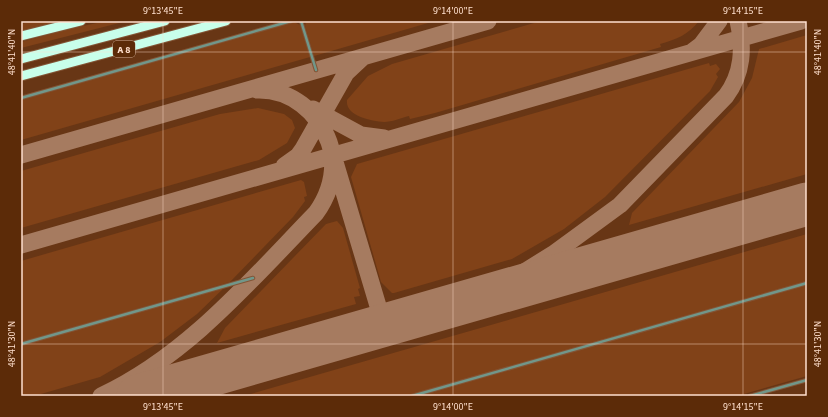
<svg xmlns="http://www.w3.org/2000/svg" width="828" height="417" font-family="'Source Sans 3',sans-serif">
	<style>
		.green { fill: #814218 }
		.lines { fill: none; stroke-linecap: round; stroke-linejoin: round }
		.taxiway { stroke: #a67b60; stroke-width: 17 }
		.runway { stroke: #a67b60; stroke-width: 43 }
		.lane-casing { stroke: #835536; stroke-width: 4.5 }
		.highway-casing { stroke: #835536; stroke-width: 11 }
		.lane { stroke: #71978a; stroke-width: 2.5 }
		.highway { stroke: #c8ffeb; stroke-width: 9 }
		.ticks { fill: none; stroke: #ffe0ce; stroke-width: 1; stroke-opacity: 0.45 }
		.labels { text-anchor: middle; stroke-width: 4; stroke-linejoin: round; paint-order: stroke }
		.shield { fill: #5c2b08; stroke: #ceaa93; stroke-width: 1 }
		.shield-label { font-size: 10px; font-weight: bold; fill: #ffe0ce }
		.neatline { fill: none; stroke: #ffe0ce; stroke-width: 1.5 }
		.ticks-label { font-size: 10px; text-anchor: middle; fill: #ffe0ce }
	</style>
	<rect width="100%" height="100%" fill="#683615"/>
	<!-- green -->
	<path class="green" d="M 33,21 L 66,21 L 21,32 L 21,24 Z
		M 106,21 L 127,21 L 21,48 L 21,42 L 69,29 Z
		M 306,21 L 435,21 L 314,56 L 305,26 Z
		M 541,21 L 699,21 C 688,35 677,39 660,44 L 661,47 L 435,113 L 410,119 L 409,116 C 401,118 392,122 384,122 C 371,121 345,116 347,100 L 368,76 L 392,64 Z
		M 294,22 L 300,25 L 310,57 L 21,140 L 21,100 Z
		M 807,35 L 807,174 L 629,225 L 632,213 L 739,102 L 752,78 L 759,49 Z
		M 709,63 L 710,66 L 716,64 L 720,69 L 716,74 L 718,77 L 710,91 L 605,197 L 564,229 L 512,259 L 394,293 L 392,293 L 381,282 L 351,177 L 357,164 Z
		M 258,108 L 284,114 L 292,120 L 295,128 L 287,143 L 259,160 L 21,228 L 21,171 L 220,114 Z
		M 301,180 L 304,182 L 307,196 L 304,197 L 305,201 L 293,217 L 230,282 L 21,342 L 21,261 Z
		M 337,221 L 343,228 L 360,288 L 358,289 L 360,296 L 354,297 L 356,304 L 217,343 L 225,328 L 326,224 Z
		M 807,234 L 807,282 L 408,396 L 244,396 Z
		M 807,284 L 807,376 L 737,396 L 418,396 Z
		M 226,286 L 197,314 L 160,342 L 100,377 L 34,396 L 21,396 L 21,345 Z"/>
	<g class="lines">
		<!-- taxiway -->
		<path class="taxiway" d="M 693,51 L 701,45 L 719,21
			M 257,90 C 291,89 318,112 329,142 L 384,326
			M 313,109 L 361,135 L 384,138
			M 21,155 L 488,21
			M 284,166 L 298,156 L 303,149 L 346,73 L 362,58
			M 21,245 L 801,21
			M 482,298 L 553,254 L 620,205 L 726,96 C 743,73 744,48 738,21
			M 101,396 C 187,356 251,280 316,213 C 329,195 335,175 332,152"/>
		<!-- runway -->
		<path class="runway" d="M 138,396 L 807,204"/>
		<defs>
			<path id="lane" d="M 301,21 L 316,70
				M 21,98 L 291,21
				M 21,344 L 253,278
				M 412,396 L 807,283
				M 750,396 L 807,380"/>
			<path id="highway" d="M 21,36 L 81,21
				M 21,59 L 165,21
				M 21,76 L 226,21"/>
		</defs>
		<!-- lane casing -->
		<use href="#lane" class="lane-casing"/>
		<!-- highway casing -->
		<use href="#highway" class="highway-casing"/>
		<!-- lane -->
		<use href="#lane" class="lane"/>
		<!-- highway -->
		<use href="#highway" class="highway"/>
	</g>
	<!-- ticks -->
	<path class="ticks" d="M 163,21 L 163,396M 453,21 L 453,396M 743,21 L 743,396M 21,52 L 807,52M 21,344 L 807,344"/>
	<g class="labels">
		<!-- shield labels -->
		<rect class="shield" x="113" y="41" width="22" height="16" rx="3"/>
		<g class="shield-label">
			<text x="124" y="53">A 8</text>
		</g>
	</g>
	<!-- border -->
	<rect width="828" height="417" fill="none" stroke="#5c2b08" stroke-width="44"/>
	<rect x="22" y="22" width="784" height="373" class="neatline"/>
	<g class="ticks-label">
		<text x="163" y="14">9°13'45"E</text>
		<text x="453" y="14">9°14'00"E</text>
		<text x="743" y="14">9°14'15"E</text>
		<text transform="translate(11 52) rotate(-90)" y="4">48°41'40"N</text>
		<text transform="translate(817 52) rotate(-90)" y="4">48°41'40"N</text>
		<text transform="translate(11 344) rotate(-90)" y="4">48°41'30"N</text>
		<text transform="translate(817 344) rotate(-90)" y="4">48°41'30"N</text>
		<text x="163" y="410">9°13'45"E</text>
		<text x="453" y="410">9°14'00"E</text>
		<text x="743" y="410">9°14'15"E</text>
	</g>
</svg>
